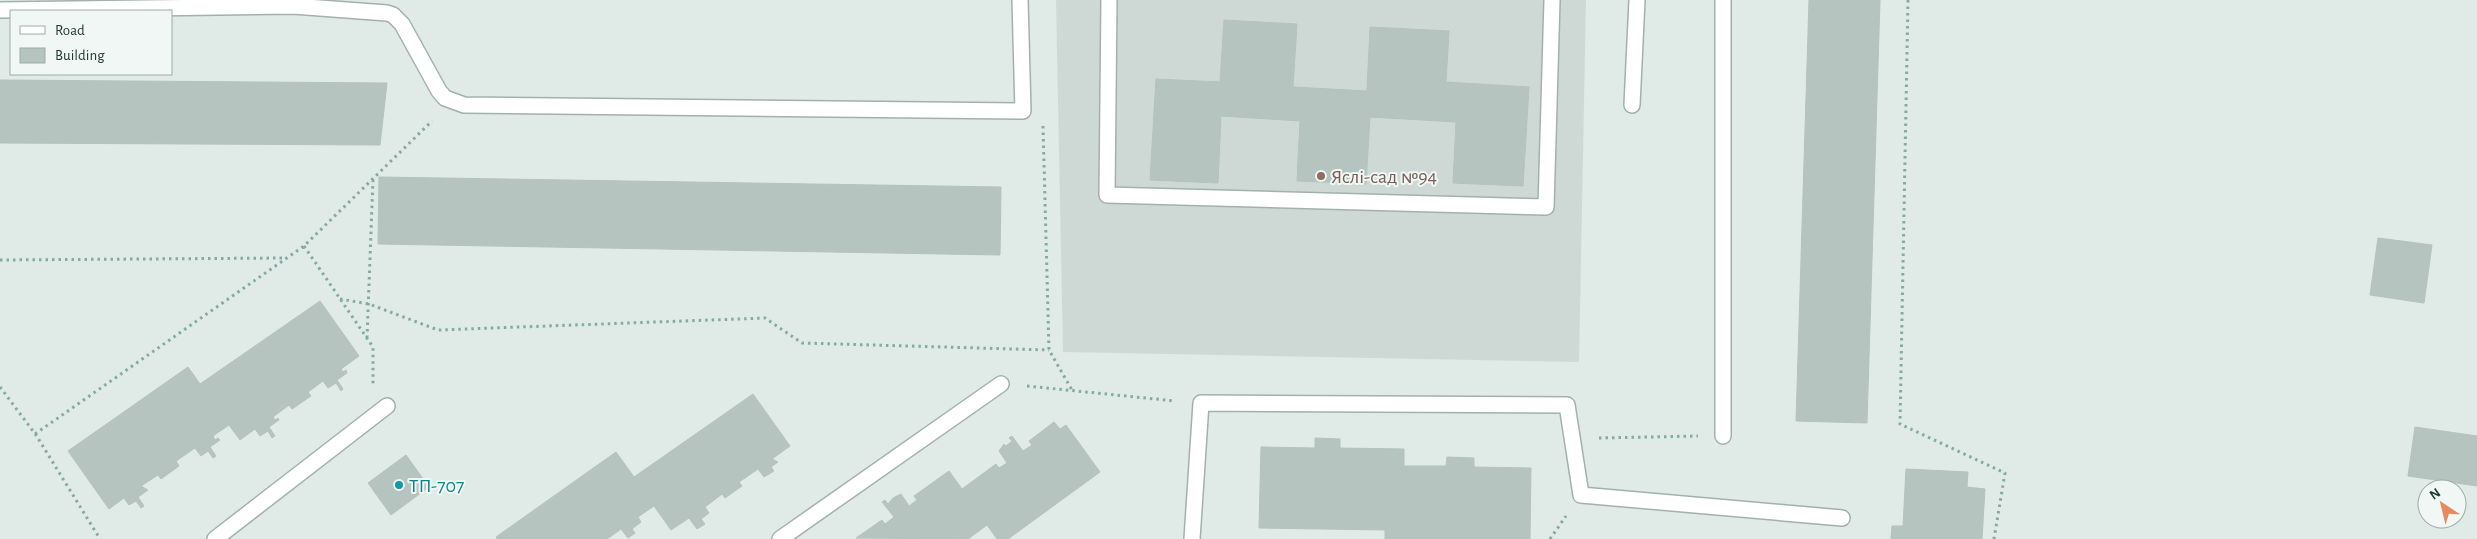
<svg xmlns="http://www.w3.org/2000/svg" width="2477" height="539" font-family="'Alegreya Sans',sans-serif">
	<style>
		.built { fill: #ced9d5 }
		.building { fill: #b6c4bf; stroke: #b3c3bd }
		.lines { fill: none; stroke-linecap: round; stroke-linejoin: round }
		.minor-casing { stroke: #a3b1ad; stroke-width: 18 }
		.path { stroke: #83aba1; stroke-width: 3; stroke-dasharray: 2.5 4; stroke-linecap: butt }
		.minor { stroke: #fff; stroke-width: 15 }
		.education-dot { fill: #8d6e63; stroke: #f0f7f4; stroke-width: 2 }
		.culture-dot { fill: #0f9aa8; stroke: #f0f7f4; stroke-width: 2 }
		.labels { text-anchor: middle; stroke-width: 4; stroke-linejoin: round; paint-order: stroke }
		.education-label { font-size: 20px; fill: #785e54; stroke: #f0f7f4; text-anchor: start }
		.culture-label { font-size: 20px; fill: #0d838f; stroke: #f0f7f4; text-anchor: start }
	</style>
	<rect width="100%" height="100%" fill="#e0eae6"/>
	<!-- built -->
	<path class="built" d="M 1056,0 L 1586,0 L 1579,362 L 1063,352 Z"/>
	<!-- building -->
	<path class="building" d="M 1809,0 L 1880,0 L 1867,423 L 1796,421 Z
		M 1224,20 L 1297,24 L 1293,87 L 1367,91 L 1370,27 L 1449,31 L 1446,82 L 1529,87 L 1523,186 L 1453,183 L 1456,122 L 1370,117 L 1366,184 L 1297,181 L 1300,121 L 1221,116 L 1218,183 L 1150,180 L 1156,79 L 1220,82 Z
		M 0,80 L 387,83 L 380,145 L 0,143 Z
		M 379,177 L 1001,187 L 1000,255 L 378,244 Z
		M 2378,238 L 2432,245 L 2424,303 L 2370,295 Z
		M 320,301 L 359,356 L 341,369 L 343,372 L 346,370 L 347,373 L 337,380 L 343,389 L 341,391 L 336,383 L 328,388 L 323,381 L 308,392 L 311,396 L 292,409 L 289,405 L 273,417 L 275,420 L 278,418 L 279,420 L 269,427 L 275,436 L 272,438 L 268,431 L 260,436 L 255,429 L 240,440 L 229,425 L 213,436 L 215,440 L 218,438 L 220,440 L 210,447 L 216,456 L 213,458 L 208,451 L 201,456 L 195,448 L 176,461 L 179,466 L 161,479 L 158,475 L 141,486 L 148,490 L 138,497 L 144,506 L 141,508 L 136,501 L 129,505 L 124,498 L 109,509 L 68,451 L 188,367 L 200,384 Z
		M 753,394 L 790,446 L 772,459 L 778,462 L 771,467 L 774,471 L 764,477 L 758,469 L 739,482 L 742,486 L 725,498 L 722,494 L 705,507 L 709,513 L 701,519 L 705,524 L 697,529 L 689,518 L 671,530 L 654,506 L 638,517 L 641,522 L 632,529 L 635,533 L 628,538 L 621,529 L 607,539 L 497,539 L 496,537 L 616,452 L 634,477 Z
		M 1054,422 L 1060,429 L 1066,425 L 1100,472 L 1008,539 L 997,539 L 987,525 L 968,539 L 856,538 L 882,520 L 885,524 L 894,517 L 882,502 L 885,500 L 888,504 L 893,498 L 901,494 L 909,506 L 917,500 L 914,496 L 949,471 L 962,489 L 996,464 L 999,468 L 1007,463 L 999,451 L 1004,444 L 1006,446 L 1012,441 L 1009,438 L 1012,436 L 1023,451 L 1032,445 L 1029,441 Z
		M 2415,427 L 2477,436 L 2477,486 L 2408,476 Z
		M 1315,438 L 1340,439 L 1340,448 L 1404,449 L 1404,466 L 1446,466 L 1447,457 L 1474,458 L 1474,467 L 1531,468 L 1530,539 L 1385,539 L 1385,530 L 1259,528 L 1261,447 L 1315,448 Z
		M 406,455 L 429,487 L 391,515 L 368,483 Z
		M 1906,469 L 1968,472 L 1967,487 L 1985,489 L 1982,539 L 1891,539 L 1892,526 L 1903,526 Z"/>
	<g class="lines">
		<defs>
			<path id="minor" d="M 1109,0 L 1107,195 L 1546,207 L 1552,0
				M 1723,0 L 1723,436
				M 0,10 L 293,6 L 387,13 L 393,15 L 402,24 L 439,91 L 445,98 L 464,105 L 1023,111 L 1020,0
				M 1632,105 L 1637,0
				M 215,539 L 387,406
				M 780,539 L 1001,384
				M 1192,539 L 1201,403 L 1567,405 L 1581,495 L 1842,518"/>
		</defs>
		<!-- minor casing -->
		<use href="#minor" class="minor-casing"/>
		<!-- path -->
		<path class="path" d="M 1908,0 L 1900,424 L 2005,473 L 1994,539
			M 1043,126 L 1049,350 L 1072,390
			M 304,246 L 373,347 L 373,384
			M 0,260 L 286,258
			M 340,299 L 369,304 L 438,330 L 765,318 L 802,343 L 1049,350
			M 367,338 L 373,179
			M 1027,386 L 1175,401
			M 0,387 L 36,435 L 100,539
			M 35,434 L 304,246 L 432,121
			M 1599,438 L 1698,436
			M 1550,539 L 1566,516"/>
		<!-- minor -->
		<use href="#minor" class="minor"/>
	</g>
	<!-- markers -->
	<circle class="education-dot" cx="1321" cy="176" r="5"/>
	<circle class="culture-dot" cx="399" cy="485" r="5"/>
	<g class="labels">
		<!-- education labels -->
		<g class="education-label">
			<text x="1331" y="183">Яслі-сад №94</text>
		</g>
		<!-- culture labels -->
		<g class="culture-label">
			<text x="409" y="492">ТП-707</text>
		</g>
	</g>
	<!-- legend -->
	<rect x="10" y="10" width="162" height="65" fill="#f0f7f4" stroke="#9eaba7"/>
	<rect x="20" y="26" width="25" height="8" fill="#ffffff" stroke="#9eaba7"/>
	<text x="55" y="35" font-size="15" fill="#223934">Road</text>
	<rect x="20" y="48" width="25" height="15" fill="#b6c4bf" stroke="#9eaba7"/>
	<text x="55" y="60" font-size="15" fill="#223934">Building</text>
	<!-- north arrow -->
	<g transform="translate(2442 504) rotate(325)"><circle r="24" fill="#f0f7f4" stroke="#9eaba7"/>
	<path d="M0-4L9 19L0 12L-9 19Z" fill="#e78960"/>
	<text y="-8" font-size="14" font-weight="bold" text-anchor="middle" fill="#223934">N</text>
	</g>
</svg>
